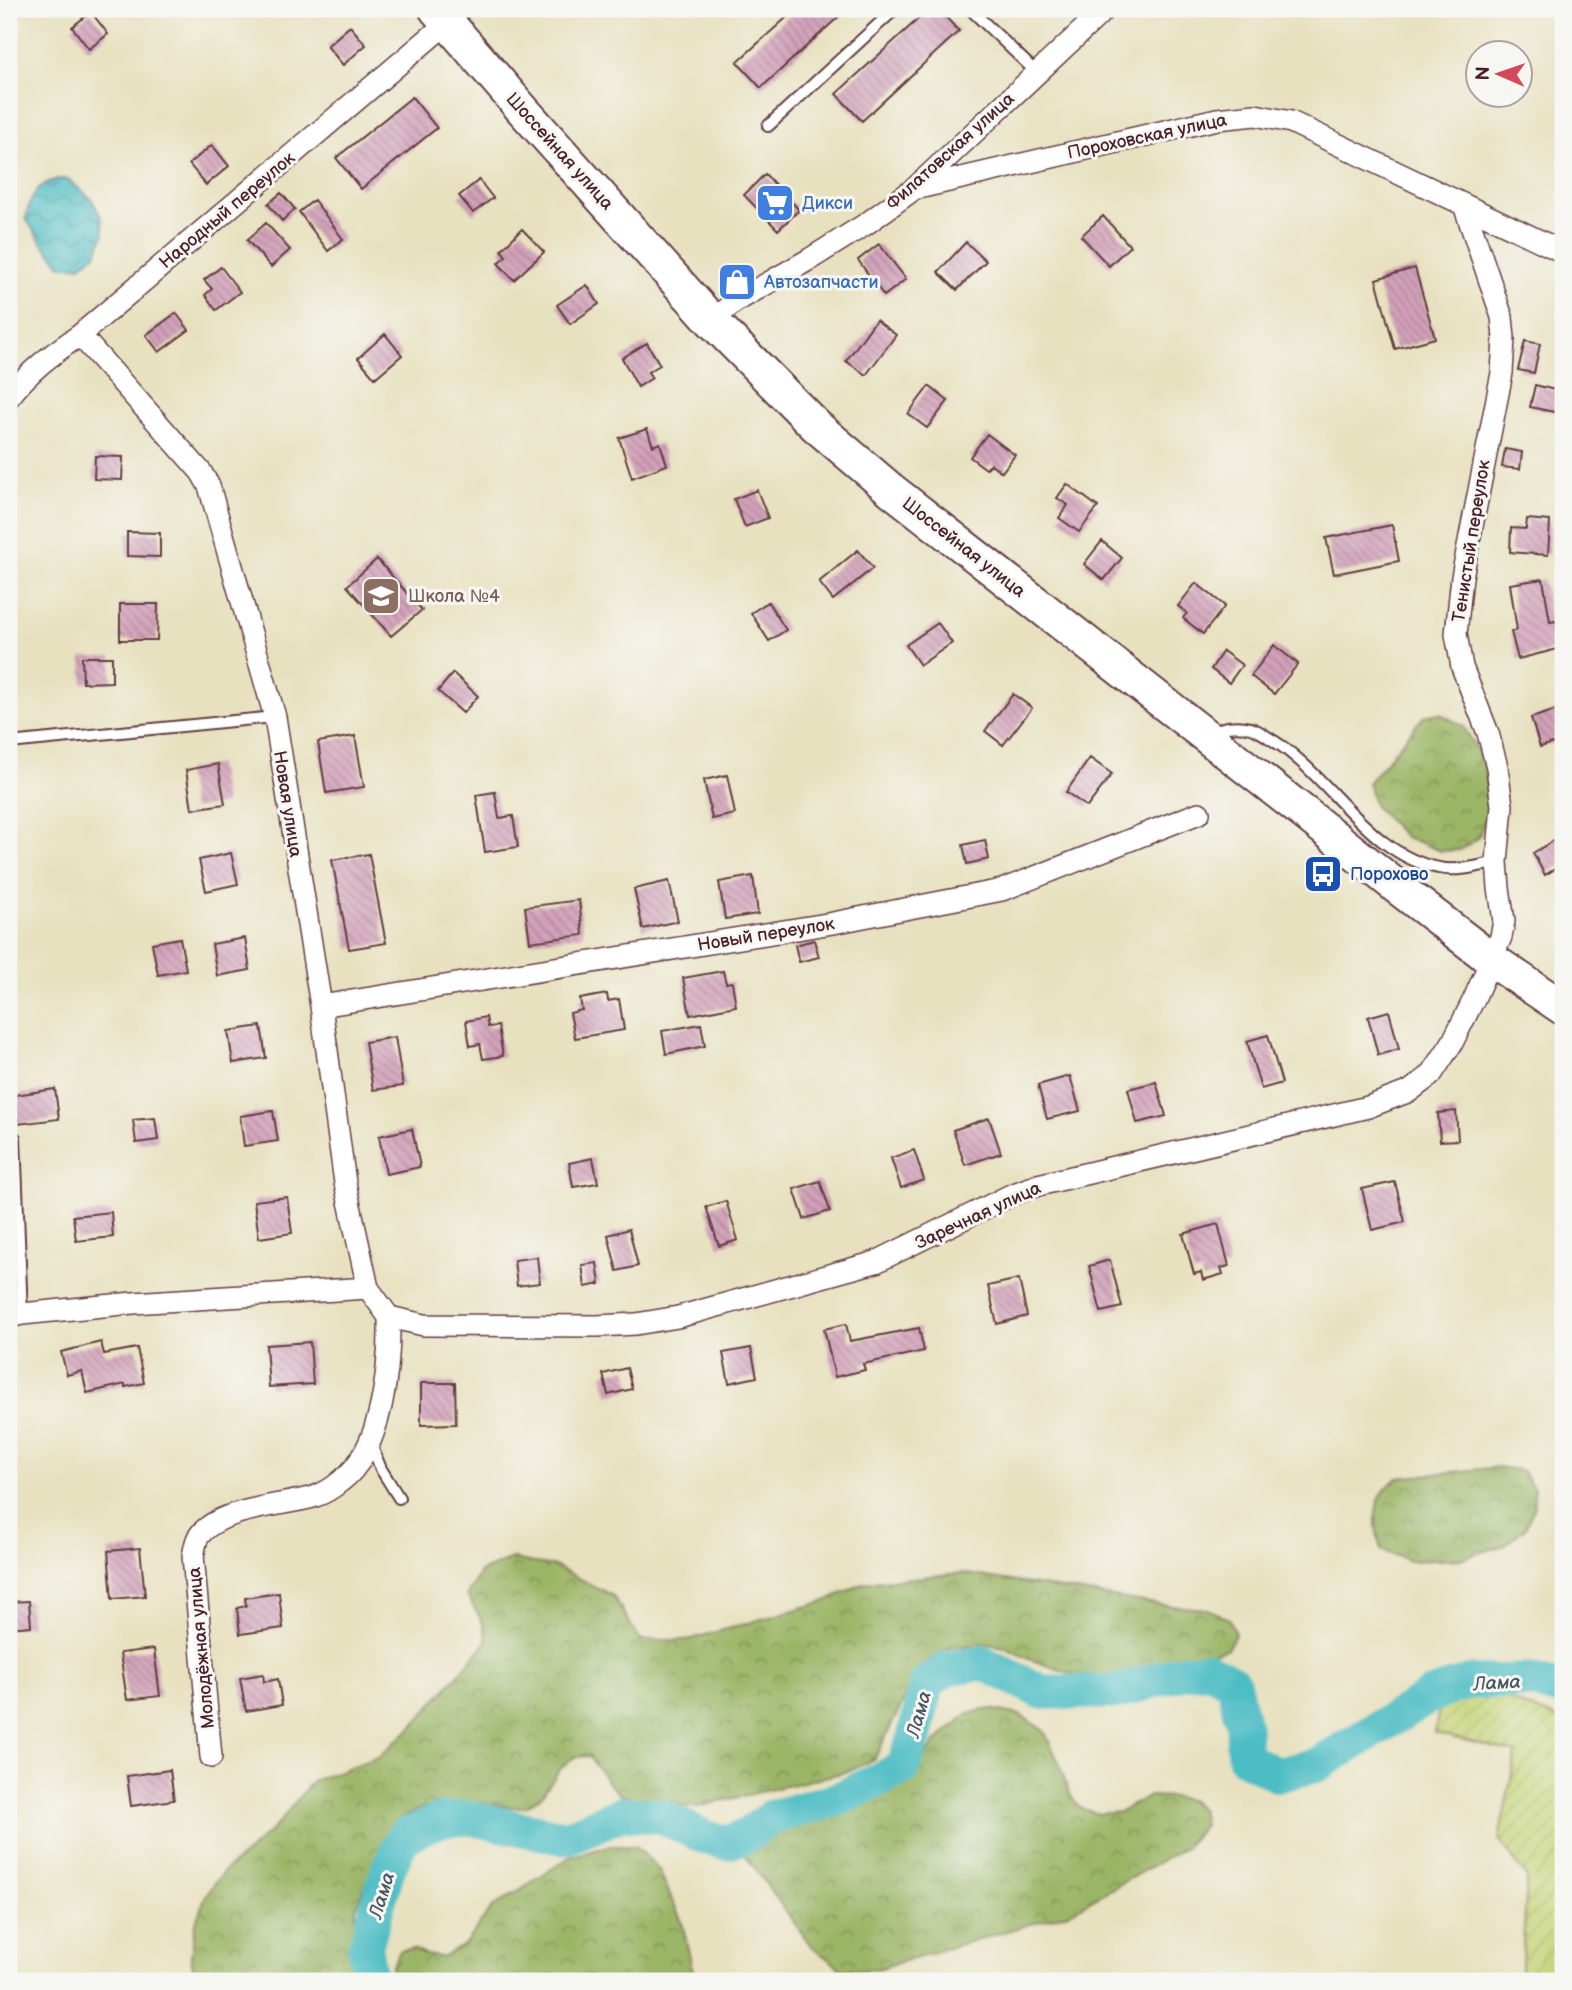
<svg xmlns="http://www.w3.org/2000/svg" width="1572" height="1990" font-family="'Balsamiq Sans',sans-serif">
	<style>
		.forest { fill: url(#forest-crowns); stroke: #726a48; stroke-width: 2 }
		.garden { fill: url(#garden-furrows); stroke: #877950; stroke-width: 2 }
		.water { fill: url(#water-waves); stroke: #4c6e78; stroke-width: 2 }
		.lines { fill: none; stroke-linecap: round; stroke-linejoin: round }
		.river { stroke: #4ebdc4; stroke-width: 35 }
		.building { fill: url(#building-back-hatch) }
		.lane-casing { stroke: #623c41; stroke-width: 14 }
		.street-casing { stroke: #623c41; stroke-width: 24 }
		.primary-casing { stroke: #623c41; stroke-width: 37 }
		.lane { stroke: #fff; stroke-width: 10 }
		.street { stroke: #fff; stroke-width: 21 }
		.primary { stroke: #fff; stroke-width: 33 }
		.labels { text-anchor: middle; stroke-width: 6; stroke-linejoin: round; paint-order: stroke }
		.street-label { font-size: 18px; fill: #4a1f2b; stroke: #f6f6f2 }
		.shop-label { font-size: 18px; fill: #366cbe; stroke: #f6f6f2; text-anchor: start }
		.education-label { font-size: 18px; fill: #785e54; stroke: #f6f6f2; text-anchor: start }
		.transit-label { font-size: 18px; fill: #164399; stroke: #f6f6f2; text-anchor: start }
		.water-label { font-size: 19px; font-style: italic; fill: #4b5661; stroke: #f6f6f2 }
	</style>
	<defs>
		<pattern id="forest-crowns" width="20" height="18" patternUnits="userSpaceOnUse" patternTransform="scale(1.75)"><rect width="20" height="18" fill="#9bb566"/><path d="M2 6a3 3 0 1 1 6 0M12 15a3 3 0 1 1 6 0" fill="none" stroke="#809354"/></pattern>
		<pattern id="garden-furrows" width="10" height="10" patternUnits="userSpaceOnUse" patternTransform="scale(1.75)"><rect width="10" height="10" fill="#c4d375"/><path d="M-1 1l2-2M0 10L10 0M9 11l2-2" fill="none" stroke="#aab565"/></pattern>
		<pattern id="water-waves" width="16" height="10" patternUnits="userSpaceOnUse" patternTransform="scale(1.75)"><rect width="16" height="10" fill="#4ebdc4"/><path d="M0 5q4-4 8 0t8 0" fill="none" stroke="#43999f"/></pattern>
		<pattern id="building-back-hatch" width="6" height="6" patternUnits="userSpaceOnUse" patternTransform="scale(1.75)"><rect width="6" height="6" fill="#d2a1b9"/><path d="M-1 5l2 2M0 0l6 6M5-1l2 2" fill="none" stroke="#ac8397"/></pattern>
	</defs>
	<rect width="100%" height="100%" fill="#f6f6f2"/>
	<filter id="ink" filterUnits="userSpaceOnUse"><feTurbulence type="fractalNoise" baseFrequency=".0143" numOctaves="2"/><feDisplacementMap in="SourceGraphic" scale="14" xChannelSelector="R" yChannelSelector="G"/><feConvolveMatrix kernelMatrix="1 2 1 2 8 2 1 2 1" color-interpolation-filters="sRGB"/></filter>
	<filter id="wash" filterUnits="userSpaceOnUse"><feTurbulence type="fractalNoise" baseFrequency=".00686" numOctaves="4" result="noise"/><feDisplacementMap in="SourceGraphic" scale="28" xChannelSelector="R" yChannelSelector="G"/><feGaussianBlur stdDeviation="1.57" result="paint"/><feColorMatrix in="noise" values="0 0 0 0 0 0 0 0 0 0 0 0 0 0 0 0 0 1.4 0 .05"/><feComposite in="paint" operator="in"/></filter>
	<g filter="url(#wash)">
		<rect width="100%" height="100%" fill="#e8e1c0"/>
		<!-- forest -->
		<path class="forest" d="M 1439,713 L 1463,726 L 1484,760 L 1489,811 L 1478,838 L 1460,850 L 1441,851 L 1405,837 L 1375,807 L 1368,783 L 1424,716 Z
			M 1499,1467 L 1522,1471 L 1534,1489 L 1534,1508 L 1525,1528 L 1505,1545 L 1459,1559 L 1410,1561 L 1381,1550 C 1373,1522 1371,1496 1398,1478 Z
			M 512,1559 L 557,1567 L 613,1596 L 640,1640 L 688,1640 L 826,1601 L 864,1583 L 961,1573 L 1170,1606 L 1207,1609 L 1230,1619 L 1235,1635 L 1227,1649 L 1126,1675 L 1097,1678 L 1069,1673 L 1029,1659 L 1002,1646 L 979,1644 L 946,1649 L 921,1666 L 875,1758 L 850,1771 L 696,1807 L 656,1805 L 620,1795 L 609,1784 L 589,1756 L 574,1757 L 559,1770 L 542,1795 L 526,1807 L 508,1807 L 478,1802 L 421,1808 L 402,1818 L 380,1851 L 356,1908 L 353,1981 L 195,1981 L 191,1956 L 196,1922 L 206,1895 L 224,1871 L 248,1852 L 278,1824 L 312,1781 L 378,1757 L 411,1728 L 487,1642 L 484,1625 L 467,1595 L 480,1572 Z
			M 991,1709 L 1020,1715 L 1044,1731 L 1060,1765 L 1069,1793 L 1080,1808 L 1099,1814 L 1120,1812 L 1149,1796 L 1175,1797 L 1192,1801 L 1201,1810 L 1204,1825 L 1184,1848 L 1068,1913 L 873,1970 L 842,1969 L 812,1947 L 743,1852 L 750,1843 L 773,1829 L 815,1818 L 896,1786 L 921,1764 L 935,1742 L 969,1713 Z
			M 610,1846 L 636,1846 L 659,1870 L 682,1922 L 695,1981 L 393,1981 L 391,1968 L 400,1951 L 414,1949 L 426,1955 L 441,1957 L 463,1946 L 492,1908 L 570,1857 Z"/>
		<!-- garden -->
		<path class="garden" d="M 1457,1696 L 1503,1697 L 1563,1721 L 1563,1981 L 1521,1981 L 1527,1878 L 1499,1839 L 1516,1753 L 1435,1733 L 1439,1708 Z"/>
		<!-- water -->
		<path class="water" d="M 58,179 L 68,179 L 92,200 L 101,217 L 104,233 L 96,254 L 80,266 L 62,266 L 42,243 L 26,219 C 30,197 35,185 58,179 Z"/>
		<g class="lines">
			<!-- river -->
			<path class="river" d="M 370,1981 L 365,1948 L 388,1869 L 404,1836 L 440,1820 L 470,1818 L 566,1838 L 620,1814 L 660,1816 L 705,1837 L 726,1843 L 746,1836 L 772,1817 L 839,1799 L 903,1768 L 914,1738 L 927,1683 L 948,1668 L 983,1663 L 1042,1692 L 1118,1692 L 1181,1672 L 1208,1669 L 1233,1682 L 1243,1726 L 1244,1757 L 1277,1775 L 1317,1765 L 1432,1695 L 1468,1682 L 1531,1681 L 1563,1690"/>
		</g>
		<g id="blocks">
			<!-- building -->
			<path class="building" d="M 796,9 L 847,9 L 761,88 L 737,62 Z
				M 929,9 L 938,9 L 959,31 L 862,121 L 836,94 Z
				M 91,12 L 108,34 L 89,49 L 72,27 Z
				M 350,26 L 366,45 L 343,65 L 327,46 Z
				M 412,97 L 437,128 L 361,189 L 336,158 Z
				M 212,145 L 229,166 L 206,185 L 189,164 Z
				M 765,174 L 799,210 L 778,230 L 744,195 Z
				M 479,180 L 493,198 L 473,213 L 459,196 Z
				M 281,193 L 295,209 L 282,221 L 268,204 Z
				M 314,200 L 343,239 L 328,251 L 299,212 Z
				M 1103,216 L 1130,246 L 1109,266 L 1081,236 Z
				M 266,223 L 290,250 L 271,267 L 247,240 Z
				M 522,229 L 544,252 L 514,280 L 498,263 L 506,256 L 501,250 Z
				M 966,242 L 986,261 L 957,290 L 938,272 Z
				M 879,244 L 906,279 L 884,296 L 858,260 Z
				M 221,267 L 240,292 L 216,310 L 205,295 L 212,289 L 204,280 Z
				M 1415,268 L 1435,338 L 1395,349 L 1376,279 Z
				M 587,285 L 599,304 L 570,324 L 557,305 Z
				M 176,313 L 189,330 L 159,352 L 146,335 Z
				M 876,320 L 896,335 L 866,375 L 846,361 Z
				M 385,334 L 402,355 L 375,378 L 358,358 Z
				M 1525,341 L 1540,344 L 1534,373 L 1518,370 Z
				M 647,343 L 660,365 L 648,372 L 652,378 L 638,387 L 622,358 Z
				M 1535,385 L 1563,392 L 1559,413 L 1530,407 Z
				M 929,386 L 948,401 L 927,428 L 908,414 Z
				M 647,429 L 653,446 L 660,443 L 667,465 L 632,478 L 619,438 Z
				M 987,434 L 1015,455 L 1002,472 L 991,464 L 986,469 L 970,457 Z
				M 1505,449 L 1522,452 L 1520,469 L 1502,467 Z
				M 95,456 L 123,457 L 122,480 L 94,479 Z
				M 1067,484 L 1098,507 L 1079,532 L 1059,518 L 1068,505 L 1057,498 Z
				M 757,490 L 768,518 L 745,527 L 734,499 Z
				M 1527,519 L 1550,521 L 1548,555 L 1510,552 L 1511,528 L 1526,529 Z
				M 1392,525 L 1399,561 L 1334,574 L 1326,538 Z
				M 127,532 L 160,533 L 160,557 L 127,556 Z
				M 1102,541 L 1122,558 L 1104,580 L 1084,564 Z
				M 858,550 L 873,568 L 833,600 L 819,582 Z
				M 377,559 L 422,610 L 391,636 L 347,586 Z
				M 1543,579 L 1550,622 L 1556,621 L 1562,648 L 1518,659 L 1511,632 L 1517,630 L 1510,584 Z
				M 1196,583 L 1225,606 L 1203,634 L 1183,618 L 1187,613 L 1178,606 Z
				M 768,602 L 786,630 L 769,641 L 751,613 Z
				M 120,604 L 158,604 L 157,640 L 120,640 Z
				M 938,623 L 952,643 L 920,665 L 906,645 Z
				M 1274,645 L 1298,664 L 1274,694 L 1251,676 Z
				M 1223,651 L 1242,665 L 1229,683 L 1211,669 Z
				M 82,657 L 112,657 L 112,682 L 83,683 Z
				M 453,673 L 478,696 L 463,713 L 438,691 Z
				M 1013,694 L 1032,708 L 1003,745 L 985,731 Z
				M 1563,708 L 1563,730 L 1555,733 L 1557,742 L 1540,747 L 1531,718 Z
				M 355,736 L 364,787 L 326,793 L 318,742 Z
				M 1090,758 L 1112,774 L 1087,807 L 1066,792 Z
				M 218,764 L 225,804 L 192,809 L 186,770 Z
				M 727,775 L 735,814 L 712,819 L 704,780 Z
				M 495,792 L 499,818 L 513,816 L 518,847 L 485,852 L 476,795 Z
				M 1563,835 L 1563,864 L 1545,875 L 1533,853 Z
				M 985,840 L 989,859 L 967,864 L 963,845 Z
				M 231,853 L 238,884 L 206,891 L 199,860 Z
				M 369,854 L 386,943 L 349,949 L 332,860 Z
				M 753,876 L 758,914 L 725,919 L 719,882 Z
				M 669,881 L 678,921 L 643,929 L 634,889 Z
				M 579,900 L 583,935 L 530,942 L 525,907 Z
				M 180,938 L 186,970 L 158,975 L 152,943 Z
				M 245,938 L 250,970 L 217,976 L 212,944 Z
				M 814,940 L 819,957 L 799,962 L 795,945 Z
				M 723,971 L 726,983 L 732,982 L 736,1006 L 690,1015 L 683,978 Z
				M 607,994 L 608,1001 L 619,999 L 624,1030 L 575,1038 L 570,1013 L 582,1010 L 580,999 Z
				M 1389,1011 L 1399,1049 L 1378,1055 L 1368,1017 Z
				M 486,1017 L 488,1027 L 498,1026 L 503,1056 L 483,1059 L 480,1044 L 470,1046 L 466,1021 Z
				M 701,1024 L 705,1046 L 666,1054 L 662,1031 Z
				M 261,1026 L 266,1058 L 233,1063 L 228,1031 Z
				M 1268,1035 L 1282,1083 L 1261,1089 L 1247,1041 Z
				M 395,1037 L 403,1086 L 373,1090 L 365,1042 Z
				M 1070,1076 L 1080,1111 L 1047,1119 L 1038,1085 Z
				M 1156,1082 L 1166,1116 L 1137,1123 L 1128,1089 Z
				M 55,1089 L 59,1119 L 18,1124 L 15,1095 Z
				M 273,1111 L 278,1141 L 244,1146 L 240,1116 Z
				M 1456,1111 L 1458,1140 L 1440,1141 L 1438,1113 Z
				M 155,1118 L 158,1140 L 136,1143 L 133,1120 Z
				M 989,1118 L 1001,1153 L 965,1165 L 953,1130 Z
				M 412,1129 L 420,1167 L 386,1174 L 379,1136 Z
				M 914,1150 L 924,1180 L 901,1188 L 891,1158 Z
				M 593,1158 L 598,1183 L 573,1187 L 569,1163 Z
				M 820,1181 L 830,1211 L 804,1219 L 794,1189 Z
				M 1395,1182 L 1405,1222 L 1372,1230 L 1362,1189 Z
				M 287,1197 L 292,1233 L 259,1238 L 254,1201 Z
				M 726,1201 L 738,1240 L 719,1246 L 706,1207 Z
				M 111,1212 L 113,1237 L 76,1241 L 73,1216 Z
				M 1218,1224 L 1229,1266 L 1221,1268 L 1223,1274 L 1203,1280 L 1201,1272 L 1194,1274 L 1183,1234 Z
				M 629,1229 L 638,1266 L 617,1271 L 608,1235 Z
				M 537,1257 L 540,1283 L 517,1286 L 514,1260 Z
				M 1110,1260 L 1122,1307 L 1101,1312 L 1089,1266 Z
				M 597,1263 L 600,1284 L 585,1287 L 582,1265 Z
				M 1019,1279 L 1027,1316 L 997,1324 L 988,1286 Z
				M 846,1324 L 850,1341 L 919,1328 L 924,1351 L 863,1364 L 865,1370 L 835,1377 L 824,1329 Z
				M 101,1342 L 104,1354 L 137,1348 L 144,1383 L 125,1387 L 125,1384 L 87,1393 L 82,1371 L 67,1375 L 61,1352 Z
				M 310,1342 L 313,1384 L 269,1387 L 266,1345 Z
				M 751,1348 L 757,1377 L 729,1383 L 723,1353 Z
				M 627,1368 L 632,1389 L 608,1395 L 603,1374 Z
				M 421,1383 L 455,1383 L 456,1424 L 421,1425 Z
				M 140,1548 L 145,1596 L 112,1599 L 108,1551 Z
				M 279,1593 L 283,1628 L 240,1634 L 237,1608 L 246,1606 L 245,1598 Z
				M 29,1601 L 31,1626 L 9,1628 L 9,1602 Z
				M 154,1649 L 160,1696 L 127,1700 L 120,1653 Z
				M 263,1674 L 264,1682 L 278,1679 L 282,1705 L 246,1711 L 240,1678 Z
				M 170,1770 L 174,1800 L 131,1806 L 127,1776 Z"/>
		</g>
	</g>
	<g filter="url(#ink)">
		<use href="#blocks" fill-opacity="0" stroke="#623c41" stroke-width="2"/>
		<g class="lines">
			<defs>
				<path id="lane" d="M 970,9 L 1037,73
					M 768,126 L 895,9
					M 1209,733 C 1223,727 1235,724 1251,728 C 1259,730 1267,737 1274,741 C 1330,776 1370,856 1439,868 C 1457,872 1479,866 1497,862
					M 9,743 L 275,717
					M 15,1138 L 22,1314
					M 370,1442 L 381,1469 L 399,1498"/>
				<path id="street" d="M 914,189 L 1217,119 L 1255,115 L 1291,122 L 1563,252
					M 712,321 L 733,303 L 810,259 L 866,224 L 914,189 L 1105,9
					M 80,335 L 201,472 L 209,486 L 275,717 L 321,1006 L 345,1183 L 368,1288 L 389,1317
					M 9,397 C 30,370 52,354 80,335 L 447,23
					M 321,1006 L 833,923 L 1002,890 L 1199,813
					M 9,1317 L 22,1314 L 133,1303 L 368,1288
					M 389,1317 L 424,1325 L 597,1326 L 636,1324 L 678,1317 L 876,1262 L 1011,1195 L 1038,1185 L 1368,1107 L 1410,1091 L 1431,1075 L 1452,1043 L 1474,999 L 1501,937 L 1504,921 L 1499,888 L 1497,862 L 1502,806 L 1497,767 L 1488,733 L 1462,667 L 1456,634 L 1462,577 L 1502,373 L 1504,338 L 1502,317 L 1464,205
					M 211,1757 L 193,1556 C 195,1549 195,1541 199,1536 C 219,1508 282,1506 313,1497 C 323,1494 334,1487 341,1481 C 383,1450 390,1365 389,1317"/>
				<path id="primary" d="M 436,9 L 522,109 L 712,321 L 816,426 L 890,489 L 1307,815 L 1397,887 L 1492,960 L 1563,1008"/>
			</defs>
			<!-- lane casing -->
			<use href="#lane" class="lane-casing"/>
			<!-- street casing -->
			<use href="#street" class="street-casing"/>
			<!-- primary casing -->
			<use href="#primary" class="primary-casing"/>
			<!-- lane -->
			<use href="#lane" class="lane"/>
			<!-- street -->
			<use href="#street" class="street"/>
			<!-- primary -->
			<use href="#primary" class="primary"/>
		</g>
	</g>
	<!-- icons -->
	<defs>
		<symbol id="supermarket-square" viewBox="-11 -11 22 22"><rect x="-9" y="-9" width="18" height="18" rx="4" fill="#3f7fe0" stroke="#f6f6f2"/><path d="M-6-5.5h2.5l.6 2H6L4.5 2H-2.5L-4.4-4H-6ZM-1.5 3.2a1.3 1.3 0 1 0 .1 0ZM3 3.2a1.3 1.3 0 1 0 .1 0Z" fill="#fff"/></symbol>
		<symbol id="shop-square" viewBox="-11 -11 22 22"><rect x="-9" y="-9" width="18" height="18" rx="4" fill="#3f7fe0" stroke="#f6f6f2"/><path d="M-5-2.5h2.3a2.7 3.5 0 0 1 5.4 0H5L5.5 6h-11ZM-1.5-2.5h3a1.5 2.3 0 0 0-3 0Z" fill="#fff"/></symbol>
		<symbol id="school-square" viewBox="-11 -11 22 22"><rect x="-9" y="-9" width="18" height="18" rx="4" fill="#8d6e63" stroke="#f6f6f2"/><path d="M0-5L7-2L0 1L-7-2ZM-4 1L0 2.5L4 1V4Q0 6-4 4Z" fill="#fff"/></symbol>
		<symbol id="bus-square" viewBox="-11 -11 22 22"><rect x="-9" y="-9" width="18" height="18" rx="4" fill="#1a4fb4" stroke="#f6f6f2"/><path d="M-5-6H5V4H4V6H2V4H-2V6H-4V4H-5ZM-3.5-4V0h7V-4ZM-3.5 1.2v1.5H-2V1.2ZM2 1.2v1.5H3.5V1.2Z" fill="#fff"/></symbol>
	</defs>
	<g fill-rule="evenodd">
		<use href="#supermarket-square" x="753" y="181" width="44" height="44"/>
		<use href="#shop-square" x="715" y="260" width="44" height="44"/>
		<use href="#school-square" x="359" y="574" width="44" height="44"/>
		<use href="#bus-square" x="1301" y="852" width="44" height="44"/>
	</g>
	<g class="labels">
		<!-- street labels -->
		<g class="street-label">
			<text transform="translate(1147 136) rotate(-12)" y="6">Пороховская улица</text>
			<text transform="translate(560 151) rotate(48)" y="6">Шоссейная улица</text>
			<text transform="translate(950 151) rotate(-42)" y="6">Филатовская улица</text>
			<text transform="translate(227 210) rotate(-40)" y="6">Народный переулок</text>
			<text transform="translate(1471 541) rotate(-81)" y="6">Тенистый переулок</text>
			<text transform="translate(964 547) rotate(38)" y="6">Шоссейная улица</text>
			<text transform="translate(288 804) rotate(81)" y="6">Новая улица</text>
			<text transform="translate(766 934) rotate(-9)" y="6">Новый переулок</text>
			<text transform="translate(978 1215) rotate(-25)" y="6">Заречная улица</text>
			<text transform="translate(201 1648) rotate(-95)" y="6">Молодёжная улица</text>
		</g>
		<!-- shop labels -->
		<g class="shop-label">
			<text x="802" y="209">Дикси</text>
			<text x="764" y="288">Автозапчасти</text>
		</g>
		<!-- education labels -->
		<g class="education-label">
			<text x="408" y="602">Школа №4</text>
		</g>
		<!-- transit labels -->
		<g class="transit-label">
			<text x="1350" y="880">Порохово</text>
		</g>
		<!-- water labels -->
		<g class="water-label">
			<text transform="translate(1497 1682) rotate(-3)" y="7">Лама</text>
			<text transform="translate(918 1714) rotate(-74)" y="7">Лама</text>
			<text transform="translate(381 1895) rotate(-73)" y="7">Лама</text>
		</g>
	</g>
	<!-- margin -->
	<rect width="1572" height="1990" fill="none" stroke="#f6f6f2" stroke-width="35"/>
	<!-- north arrow -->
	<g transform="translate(1499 74) rotate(272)"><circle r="33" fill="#f6f6f2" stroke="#b1a0a2" stroke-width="2"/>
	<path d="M0-5L12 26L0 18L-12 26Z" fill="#d1495b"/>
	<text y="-10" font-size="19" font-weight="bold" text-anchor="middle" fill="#4a1f2b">N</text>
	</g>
</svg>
